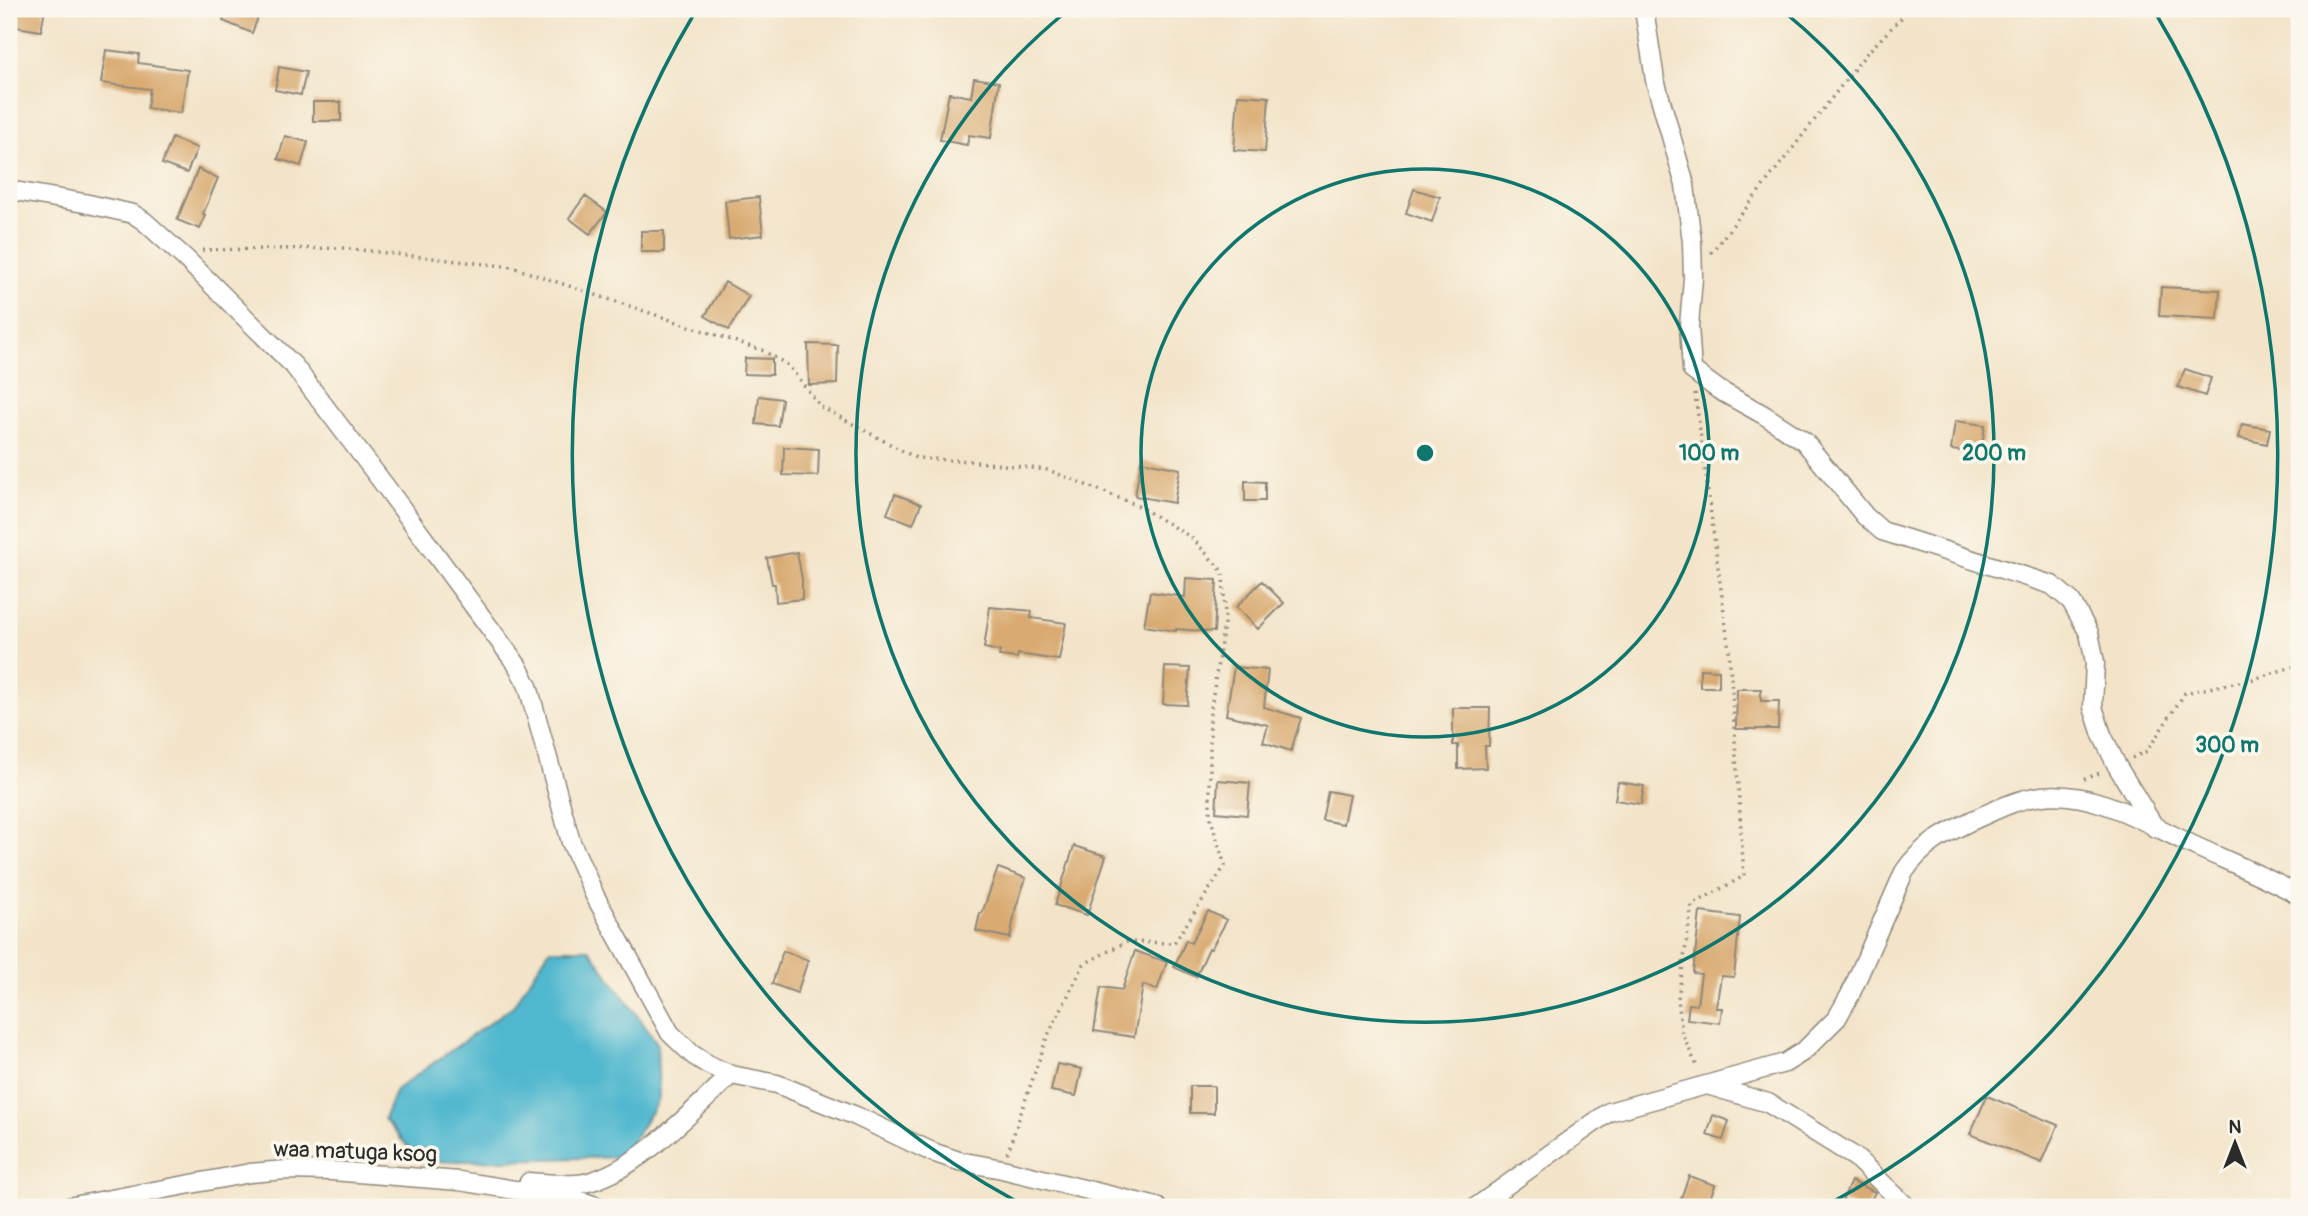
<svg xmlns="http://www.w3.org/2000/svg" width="2308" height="1216" font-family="Pangolin,sans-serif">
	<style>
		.water { fill: #50b7ce; stroke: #3e717c; stroke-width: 2 }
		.building { fill: #d9ab72 }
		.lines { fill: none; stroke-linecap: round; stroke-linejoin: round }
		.minor-casing { stroke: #8f887a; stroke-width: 21 }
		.path { stroke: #8f887a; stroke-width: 3.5; stroke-dasharray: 2 5; stroke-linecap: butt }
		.minor { stroke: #fff; stroke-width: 18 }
		.ring { fill: none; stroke: #0f766e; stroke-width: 3.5 }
		.labels { text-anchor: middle; stroke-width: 7; stroke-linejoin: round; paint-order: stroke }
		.street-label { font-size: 23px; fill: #2b2b2b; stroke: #fbf7ec }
		.centre { fill: #0f766e; stroke: #fbf7ec; stroke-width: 3.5 }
		.ring-label { font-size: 21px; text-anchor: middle; font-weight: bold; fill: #0f766e; stroke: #fbf7ec; stroke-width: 7; stroke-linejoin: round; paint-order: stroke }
	</style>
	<rect width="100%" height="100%" fill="#fbf7ec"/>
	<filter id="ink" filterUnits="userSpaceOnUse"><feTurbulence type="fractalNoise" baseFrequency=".0143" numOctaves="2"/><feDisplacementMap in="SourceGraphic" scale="14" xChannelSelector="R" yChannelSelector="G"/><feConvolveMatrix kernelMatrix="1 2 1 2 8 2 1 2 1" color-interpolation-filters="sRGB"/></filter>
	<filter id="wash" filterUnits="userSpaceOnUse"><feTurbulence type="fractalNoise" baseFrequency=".00686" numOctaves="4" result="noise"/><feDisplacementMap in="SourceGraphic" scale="28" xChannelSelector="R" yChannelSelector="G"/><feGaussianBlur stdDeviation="1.57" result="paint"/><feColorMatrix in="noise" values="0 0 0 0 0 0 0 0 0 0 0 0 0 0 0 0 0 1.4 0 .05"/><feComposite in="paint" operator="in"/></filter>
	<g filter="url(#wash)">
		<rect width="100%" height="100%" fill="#f3e4c9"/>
		<!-- water -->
		<path class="water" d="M 550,949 L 589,949 L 657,1043 L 659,1099 L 622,1157 L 421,1162 L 384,1119 L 396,1090 L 513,1006 Z"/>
		<g id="blocks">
			<!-- building -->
			<path class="building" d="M 9,9 L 45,9 L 41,31 L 9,26 Z
				M 228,9 L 261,9 L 252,33 L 223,21 Z
				M 106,50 L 139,54 L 138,63 L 188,70 L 181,113 L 147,108 L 150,89 L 101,83 Z
				M 279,67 L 306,72 L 301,95 L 275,90 Z
				M 974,78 L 999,82 L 991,138 L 969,135 L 967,145 L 940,140 L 949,93 L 971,97 Z
				M 1238,95 L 1269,97 L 1265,152 L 1234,150 Z
				M 313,102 L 341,102 L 341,121 L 313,121 Z
				M 285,136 L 308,142 L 301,166 L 278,159 Z
				M 172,138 L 197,148 L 187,173 L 162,164 Z
				M 198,169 L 218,178 L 203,214 L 205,215 L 200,229 L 177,220 Z
				M 1414,189 L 1440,197 L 1432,222 L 1406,213 Z
				M 585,196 L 607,212 L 590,234 L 569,218 Z
				M 759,197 L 763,235 L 729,239 L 725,201 Z
				M 641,231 L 664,231 L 664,252 L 641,252 Z
				M 725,282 L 749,296 L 729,330 L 705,316 Z
				M 2161,287 L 2220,290 L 2218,319 L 2159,316 Z
				M 808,344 L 838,345 L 837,384 L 809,385 Z
				M 745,358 L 772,359 L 772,375 L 744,374 Z
				M 2185,369 L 2211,378 L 2205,396 L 2178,387 Z
				M 759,396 L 782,399 L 778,426 L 756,424 Z
				M 1955,421 L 1985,425 L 1981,454 L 1951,450 Z
				M 2242,424 L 2270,429 L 2267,444 L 2239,438 Z
				M 784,447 L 819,449 L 818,476 L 783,475 Z
				M 1141,461 L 1180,469 L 1174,503 L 1135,496 Z
				M 1245,481 L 1265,482 L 1265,501 L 1245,501 Z
				M 895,494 L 921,504 L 913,524 L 887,514 Z
				M 797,552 L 802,579 L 802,599 L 776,602 L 775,584 L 772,584 L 767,558 Z
				M 1186,578 L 1217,580 L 1214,632 L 1176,629 L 1176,631 L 1144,626 L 1150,592 L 1185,597 Z
				M 1262,581 L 1284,603 L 1258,629 L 1236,607 Z
				M 990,607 L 1032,611 L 1031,618 L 1066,623 L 1059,660 L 1018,654 L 1017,658 L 999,656 L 1000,651 L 984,648 Z
				M 1165,667 L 1190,668 L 1187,705 L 1163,704 Z
				M 1234,667 L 1268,670 L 1264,707 L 1301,718 L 1291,751 L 1263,742 L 1268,725 L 1226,715 Z
				M 1700,669 L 1719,670 L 1719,687 L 1700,687 Z
				M 1737,689 L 1761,689 L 1761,701 L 1779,701 L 1778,729 L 1736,729 Z
				M 1453,708 L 1490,708 L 1489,746 L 1485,746 L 1486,768 L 1458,769 L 1458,745 L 1453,745 Z
				M 1218,780 L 1250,783 L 1247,815 L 1216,812 Z
				M 1618,782 L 1644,786 L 1641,804 L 1615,800 Z
				M 1328,791 L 1349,795 L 1343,824 L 1322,820 Z
				M 1074,846 L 1106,856 L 1087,915 L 1055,905 Z
				M 998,868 L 1026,878 L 1016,907 L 1010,938 L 976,931 L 980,913 L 982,913 Z
				M 1208,911 L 1227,920 L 1211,949 L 1209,948 L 1196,977 L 1174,967 L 1186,940 L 1191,943 Z
				M 1700,912 L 1740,917 L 1734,977 L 1721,976 L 1716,1008 L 1722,1008 L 1720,1023 L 1687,1019 L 1689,1004 L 1697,1005 L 1701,974 L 1693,973 Z
				M 783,951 L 808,960 L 797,993 L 772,984 Z
				M 1135,951 L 1167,962 L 1157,990 L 1143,985 L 1134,1037 L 1094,1031 L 1101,987 L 1122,990 Z
				M 1057,1064 L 1082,1069 L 1076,1096 L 1051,1091 Z
				M 1190,1086 L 1214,1086 L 1214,1113 L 1190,1113 Z
				M 1987,1096 L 2058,1125 L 2042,1163 L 1970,1134 Z
				M 1713,1115 L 1729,1121 L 1723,1140 L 1707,1135 Z
				M 1689,1176 L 1715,1185 L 1707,1207 L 1698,1207 L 1680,1201 Z
				M 1851,1181 L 1875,1192 L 1868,1207 L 1855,1207 L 1842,1201 Z"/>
		</g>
	</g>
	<g filter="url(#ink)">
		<use href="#blocks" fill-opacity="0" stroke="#8f887a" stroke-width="2"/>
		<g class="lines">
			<defs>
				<path id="minor" d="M 1644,9 L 1655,80 L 1685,185 L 1692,242 L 1693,278 L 1689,326 L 1692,370 L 1719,390 L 1764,415 L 1804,441 L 1865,516 L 1882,531 L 2052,585 L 2071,601 L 2089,633 L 2095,662 L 2093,707 L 2102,735 L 2117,766 L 2155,828
					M 9,190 L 84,203 L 133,214 L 144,221 L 186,259 L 294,366 L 386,487 L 517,665 L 528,686 L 571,842 L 595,896 L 670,1033 L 693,1055 L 709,1065 L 731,1075 L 777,1084 L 856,1116 L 932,1152 L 959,1161 L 1002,1169 L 1157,1207
					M 1707,1085 L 1768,1103 L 1855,1157 L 1907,1207
					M 529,1182 C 547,1183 567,1186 584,1183 C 635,1173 693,1110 731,1075
					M 68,1207 L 250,1173 L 286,1170 L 332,1171 L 459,1181 L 578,1200 L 599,1207
					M 1476,1207 L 1609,1112 L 1785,1063 L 1804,1051 L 1837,1018 L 1850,995 L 1904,872 C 1921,846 1944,834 1971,821 C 1994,811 2016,799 2042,796 C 2097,790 2149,825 2197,847 C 2232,863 2266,877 2299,895"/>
			</defs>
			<!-- minor casing -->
			<use href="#minor" class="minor-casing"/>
			<!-- path -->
			<path class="path" d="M 202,250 L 342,248 L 512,267 L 764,351 L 788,365 L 821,407 L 916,458 L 970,461 L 1048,470 L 1137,505 L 1192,538 L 1223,572 L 1225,617 L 1210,714 L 1210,816 L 1225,866 L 1174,943 L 1126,942 L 1084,964 L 1047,1037 L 1007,1154
				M 1711,253 L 1866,54 L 1910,9
				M 1695,393 L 1729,650 L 1744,876 L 1692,905 L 1678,998 L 1682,1034 L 1698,1068
				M 2132,758 L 2147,751 L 2185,693 L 2253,679 L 2299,665
				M 2084,779 L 2100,773"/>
			<!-- minor -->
			<use href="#minor" class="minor"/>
		</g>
	</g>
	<!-- distance rings -->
	<g class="ring">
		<circle cx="1425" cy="453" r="284"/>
		<path d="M1783 11A569 569 0 1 1 1067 11"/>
		<path d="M1025 1206A853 853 0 0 1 694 14M2156 14A853 853 0 0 1 1825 1206"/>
	</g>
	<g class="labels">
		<!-- street labels -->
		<g class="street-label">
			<text transform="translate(355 1151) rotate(2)" y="8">waa matuga ksog</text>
		</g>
	</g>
	<circle cx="1425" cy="453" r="10" class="centre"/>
	<g class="ring-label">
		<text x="1709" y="460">100 m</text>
		<text x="1994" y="460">200 m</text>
		<text x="2227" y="752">300 m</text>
	</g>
	<!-- margin -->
	<rect width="2308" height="1216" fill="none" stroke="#fbf7ec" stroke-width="35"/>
	<!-- north arrow -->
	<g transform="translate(2235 1143)" stroke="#fbf7ec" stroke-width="5" paint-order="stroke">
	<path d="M0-5L12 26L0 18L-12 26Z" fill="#2b2b2b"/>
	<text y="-10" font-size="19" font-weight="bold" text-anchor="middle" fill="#2b2b2b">N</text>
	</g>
</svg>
